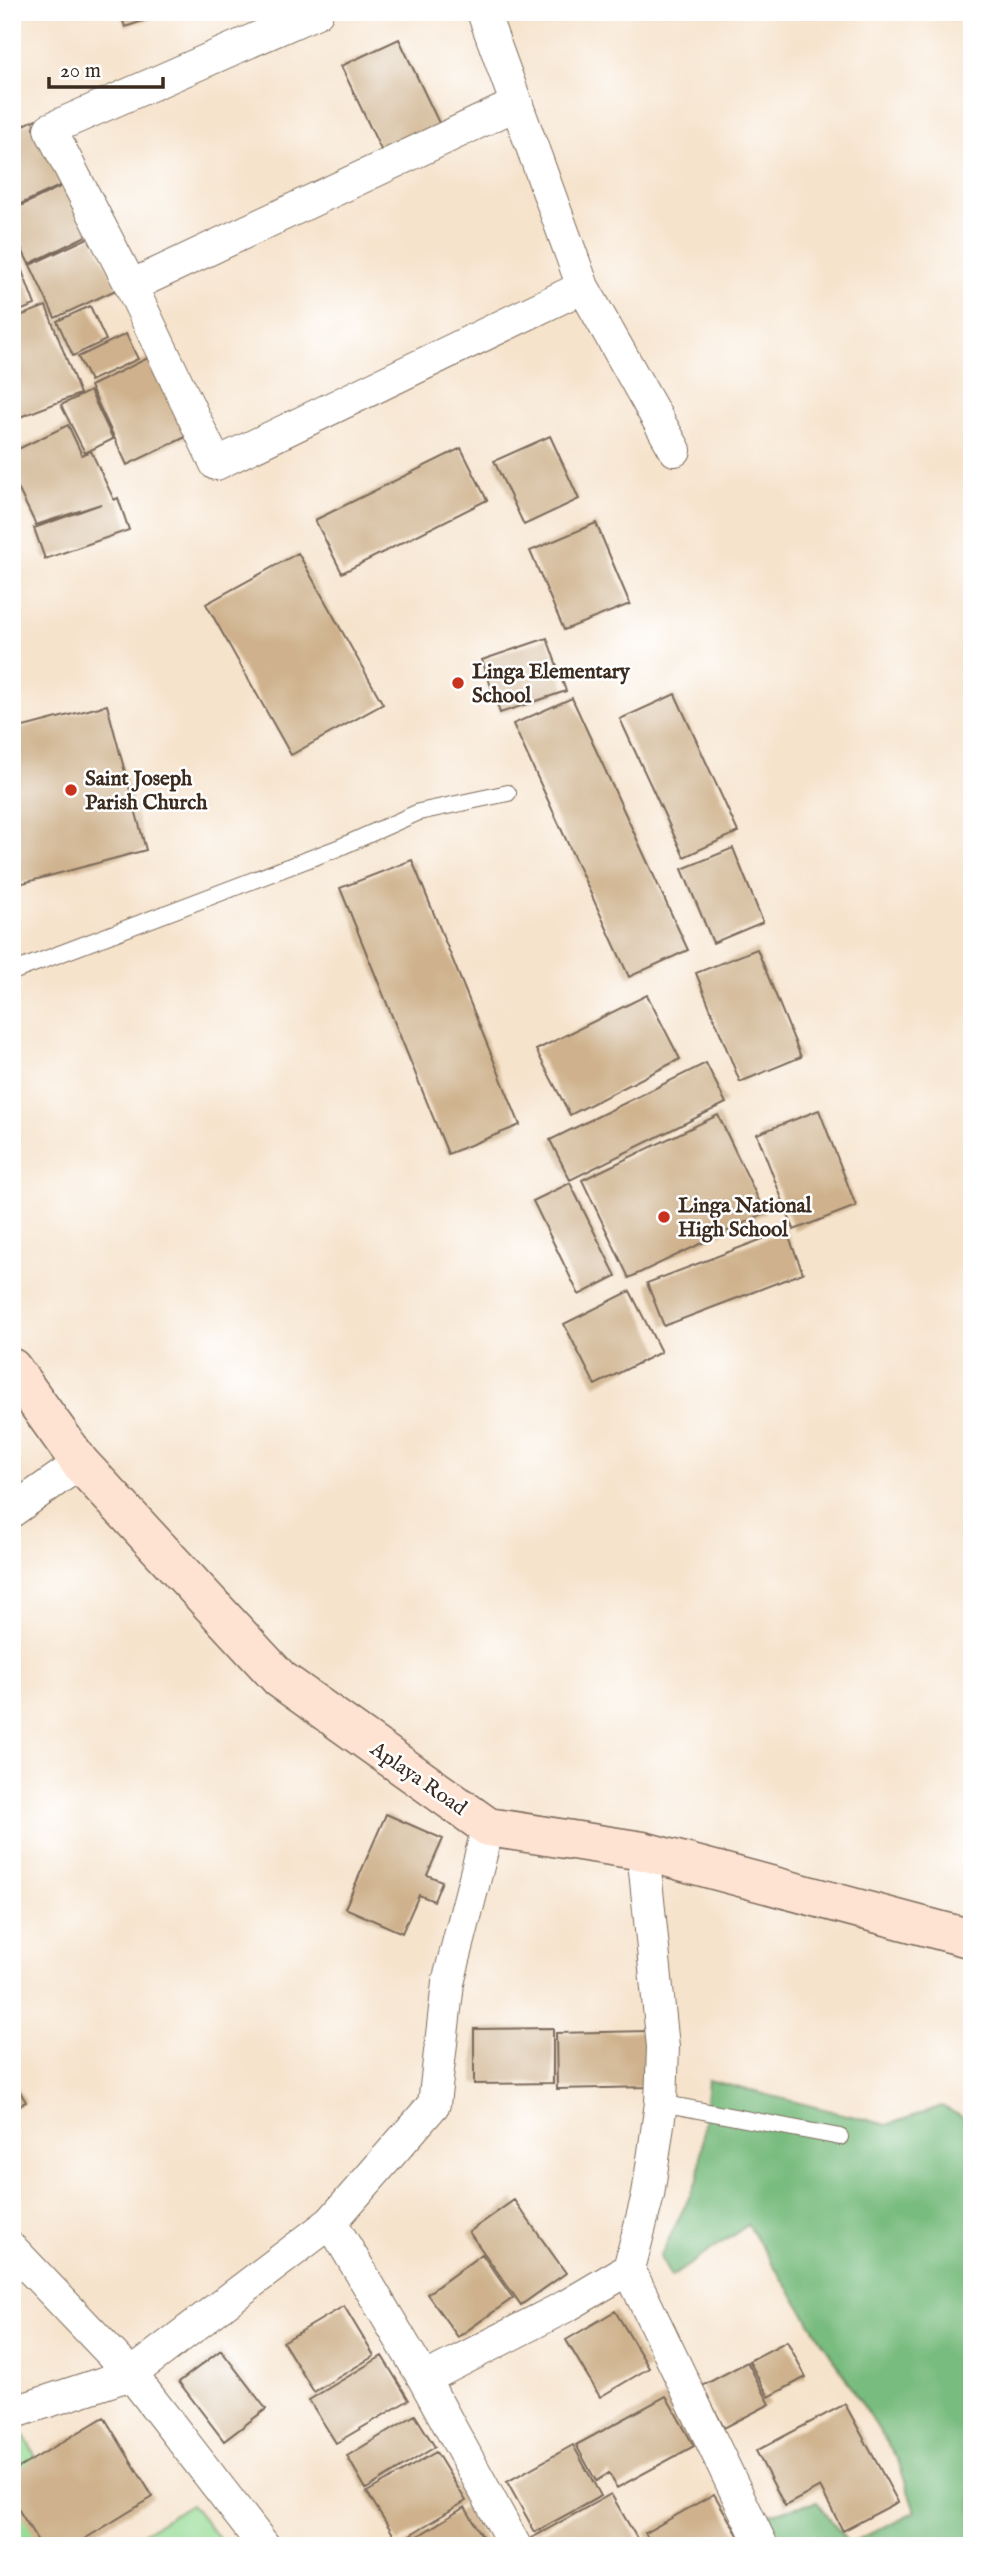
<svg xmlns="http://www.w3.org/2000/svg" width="984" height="2558" font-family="'IM FELL English',serif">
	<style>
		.green { fill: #97dc96; stroke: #69835a; stroke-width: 2 }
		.forest { fill: #79bc7f; stroke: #5a734e; stroke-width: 2 }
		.building { fill: #cfb28d }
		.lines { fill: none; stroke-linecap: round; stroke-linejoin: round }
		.lane-casing { stroke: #7c6b5b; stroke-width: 18 }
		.street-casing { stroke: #7c6b5b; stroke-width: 34 }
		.secondary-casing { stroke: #7c6b5b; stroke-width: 41 }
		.lane { stroke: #fff; stroke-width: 16 }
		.street { stroke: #fff; stroke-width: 32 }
		.secondary { stroke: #fee3d2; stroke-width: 38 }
		.poi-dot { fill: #c8321e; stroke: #fff; stroke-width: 2.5 }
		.labels { text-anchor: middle; stroke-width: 5; stroke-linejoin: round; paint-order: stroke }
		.poi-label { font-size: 21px; font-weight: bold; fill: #3b2a1e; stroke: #fff; text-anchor: start }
		.street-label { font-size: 21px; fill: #3b2a1e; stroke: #fff }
	</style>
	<rect width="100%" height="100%" fill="#fff"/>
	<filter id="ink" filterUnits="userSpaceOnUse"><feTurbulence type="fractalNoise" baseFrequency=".0143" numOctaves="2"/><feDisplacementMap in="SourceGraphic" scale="14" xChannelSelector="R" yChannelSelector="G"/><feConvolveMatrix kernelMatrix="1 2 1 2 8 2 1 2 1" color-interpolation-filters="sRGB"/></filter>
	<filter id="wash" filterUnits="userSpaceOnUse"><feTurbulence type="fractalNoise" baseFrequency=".00686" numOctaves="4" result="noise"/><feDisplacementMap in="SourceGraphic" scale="28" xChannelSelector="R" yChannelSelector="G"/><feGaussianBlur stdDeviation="1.57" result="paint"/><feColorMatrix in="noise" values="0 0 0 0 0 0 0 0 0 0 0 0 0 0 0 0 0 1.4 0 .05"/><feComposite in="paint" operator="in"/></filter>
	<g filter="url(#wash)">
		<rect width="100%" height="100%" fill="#f6e3cc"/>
		<!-- green -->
		<path class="green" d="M 23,2434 L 87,2546 L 12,2546 L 12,2438 Z
			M 191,2504 L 225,2546 L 121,2546 Z"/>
		<!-- forest -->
		<path class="forest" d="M 708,2080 L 887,2125 L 942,2106 L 972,2122 L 972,2546 L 781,2546 L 764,2515 L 817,2502 L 849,2544 L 915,2512 L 898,2460 L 748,2225 L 671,2277 L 660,2257 L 699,2177 Z"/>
		<g id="blocks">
			<!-- building -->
			<path class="building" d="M 120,12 L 167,12 L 167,13 L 125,27 Z
				M 510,12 L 536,12 L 536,13 L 513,20 Z
				M 399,39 L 440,125 L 382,152 L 341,66 Z
				M 36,119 L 66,183 L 12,208 L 12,131 Z
				M 68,183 L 92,233 L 29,264 L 12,229 L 12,210 Z
				M 92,236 L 118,289 L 55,318 L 30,265 Z
				M 21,268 L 35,305 L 12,314 L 12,272 Z
				M 46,306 L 80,394 L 12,420 L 12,319 Z
				M 90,306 L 106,340 L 73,356 L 57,321 Z
				M 126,334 L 138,359 L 90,381 L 78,357 Z
				M 152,356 L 190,435 L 127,465 L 90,386 Z
				M 90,391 L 113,439 L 85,453 L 61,405 Z
				M 68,425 L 82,455 L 91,451 L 114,500 L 118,498 L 129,530 L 45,559 L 34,528 L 101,504 L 36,525 L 12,476 L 12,452 Z
				M 550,436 L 579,499 L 524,525 L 494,461 Z
				M 461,448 L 487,500 L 342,573 L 315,520 Z
				M 596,523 L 630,604 L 564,630 L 530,551 Z
				M 298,553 L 383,704 L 291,755 L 206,604 Z
				M 547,638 L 566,691 L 500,713 L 482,660 Z
				M 675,694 L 738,832 L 684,857 L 620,719 Z
				M 572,698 L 688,950 L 629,977 L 513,724 Z
				M 107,705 L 146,850 L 12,886 L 12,730 Z
				M 733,848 L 763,922 L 713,943 L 682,869 Z
				M 412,860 L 520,1125 L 448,1154 L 340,888 Z
				M 757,949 L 801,1057 L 740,1082 L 696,973 Z
				M 647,995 L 680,1059 L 570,1115 L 536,1050 Z
				M 706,1063 L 726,1103 L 570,1180 L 550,1140 Z
				M 819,1110 L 856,1206 L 794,1230 L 757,1134 Z
				M 718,1115 L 765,1213 L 629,1278 L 582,1180 Z
				M 570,1183 L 616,1276 L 579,1295 L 533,1201 Z
				M 786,1230 L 803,1273 L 664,1326 L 647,1283 Z
				M 630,1291 L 661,1352 L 595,1385 L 564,1324 Z
				M 386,1814 L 443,1839 L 427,1875 L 442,1881 L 434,1901 L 419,1895 L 402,1933 L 345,1908 Z
				M 553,2028 L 553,2083 L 474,2084 L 474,2029 Z
				M 648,2031 L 649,2087 L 557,2089 L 556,2033 Z
				M 12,2078 L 26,2102 L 12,2109 Z
				M 514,2200 L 566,2273 L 521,2305 L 469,2232 Z
				M 482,2254 L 513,2298 L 458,2337 L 427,2294 Z
				M 344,2306 L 374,2356 L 314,2392 L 283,2342 Z
				M 615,2311 L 649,2368 L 600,2397 L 566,2340 Z
				M 787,2341 L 806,2377 L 769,2397 L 749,2361 Z
				M 221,2350 L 266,2409 L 224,2441 L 179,2382 Z
				M 382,2356 L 409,2400 L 336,2443 L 309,2400 Z
				M 747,2362 L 770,2404 L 724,2428 L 702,2386 Z
				M 666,2396 L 694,2446 L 617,2488 L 609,2473 L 596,2481 L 576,2445 Z
				M 845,2404 L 898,2502 L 843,2531 L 820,2487 L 785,2506 L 756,2451 Z
				M 415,2415 L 435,2447 L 366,2489 L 347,2456 Z
				M 104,2417 L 153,2497 L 73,2546 L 41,2546 L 12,2499 L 12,2472 Z
				M 573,2445 L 601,2496 L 535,2532 L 507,2482 Z
				M 436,2452 L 466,2501 L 398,2542 L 367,2492 Z
				M 611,2494 L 638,2540 L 628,2546 L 534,2546 L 530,2539 Z
				M 714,2494 L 742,2542 L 734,2546 L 652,2546 L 645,2533 Z
				M 465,2507 L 488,2546 L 402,2546 Z"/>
		</g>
	</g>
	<g filter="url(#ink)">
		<use href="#blocks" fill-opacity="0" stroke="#7c6b5b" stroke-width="2"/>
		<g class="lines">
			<defs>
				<path id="lane" d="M 12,972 L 338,848 L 419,812 L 508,793
					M 661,2103 L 840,2137"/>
				<path id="street" d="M 317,12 L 50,129 L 131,286 L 216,464 L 583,287 L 483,12
					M 131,286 L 517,104
					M 583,287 L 675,450
					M 12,1511 L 80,1463
					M 331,2222 L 424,2379 L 515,2546
					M 12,2249 L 131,2374 L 264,2546
					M 629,2269 L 762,2546
					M 424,2379 L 568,2305 L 629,2269 L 648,2195 L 661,2103 L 663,2047 L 643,1851
					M 12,2413 L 131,2374 L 331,2222 L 434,2104 L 448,1983 L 488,1827"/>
				<path id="secondary" d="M 12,1368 L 80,1463 L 280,1679 L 488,1827 L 643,1851 L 972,1939"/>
			</defs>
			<!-- lane casing -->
			<use href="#lane" class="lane-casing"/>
			<!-- street casing -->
			<use href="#street" class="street-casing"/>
			<!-- secondary casing -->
			<use href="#secondary" class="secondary-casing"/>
			<!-- lane -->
			<use href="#lane" class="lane"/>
			<!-- street -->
			<use href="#street" class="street"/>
			<!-- secondary -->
			<use href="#secondary" class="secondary"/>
		</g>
	</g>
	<!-- markers -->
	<g class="poi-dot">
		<circle cx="458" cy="683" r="7"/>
		<circle cx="71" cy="790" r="7"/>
		<circle cx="664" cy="1217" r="7"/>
	</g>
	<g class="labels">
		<!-- poi labels -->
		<g class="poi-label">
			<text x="472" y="678">Linga Elementary<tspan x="472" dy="24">School</tspan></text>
			<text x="85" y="785">Saint Joseph<tspan x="85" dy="24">Parish Church</tspan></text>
			<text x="678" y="1212">Linga National<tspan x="678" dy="24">High School</tspan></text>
		</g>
		<!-- street labels -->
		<g class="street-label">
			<text transform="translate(419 1778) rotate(35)" y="7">Aplaya Road</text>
		</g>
	</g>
	<!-- margin -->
	<rect width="984" height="2558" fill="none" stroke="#fff" stroke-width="42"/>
	<!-- scale -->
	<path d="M49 77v10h114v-10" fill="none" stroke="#3b2a1e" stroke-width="3.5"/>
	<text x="60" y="77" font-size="21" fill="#3b2a1e" stroke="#ffffff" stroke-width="5" paint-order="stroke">20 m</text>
</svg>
